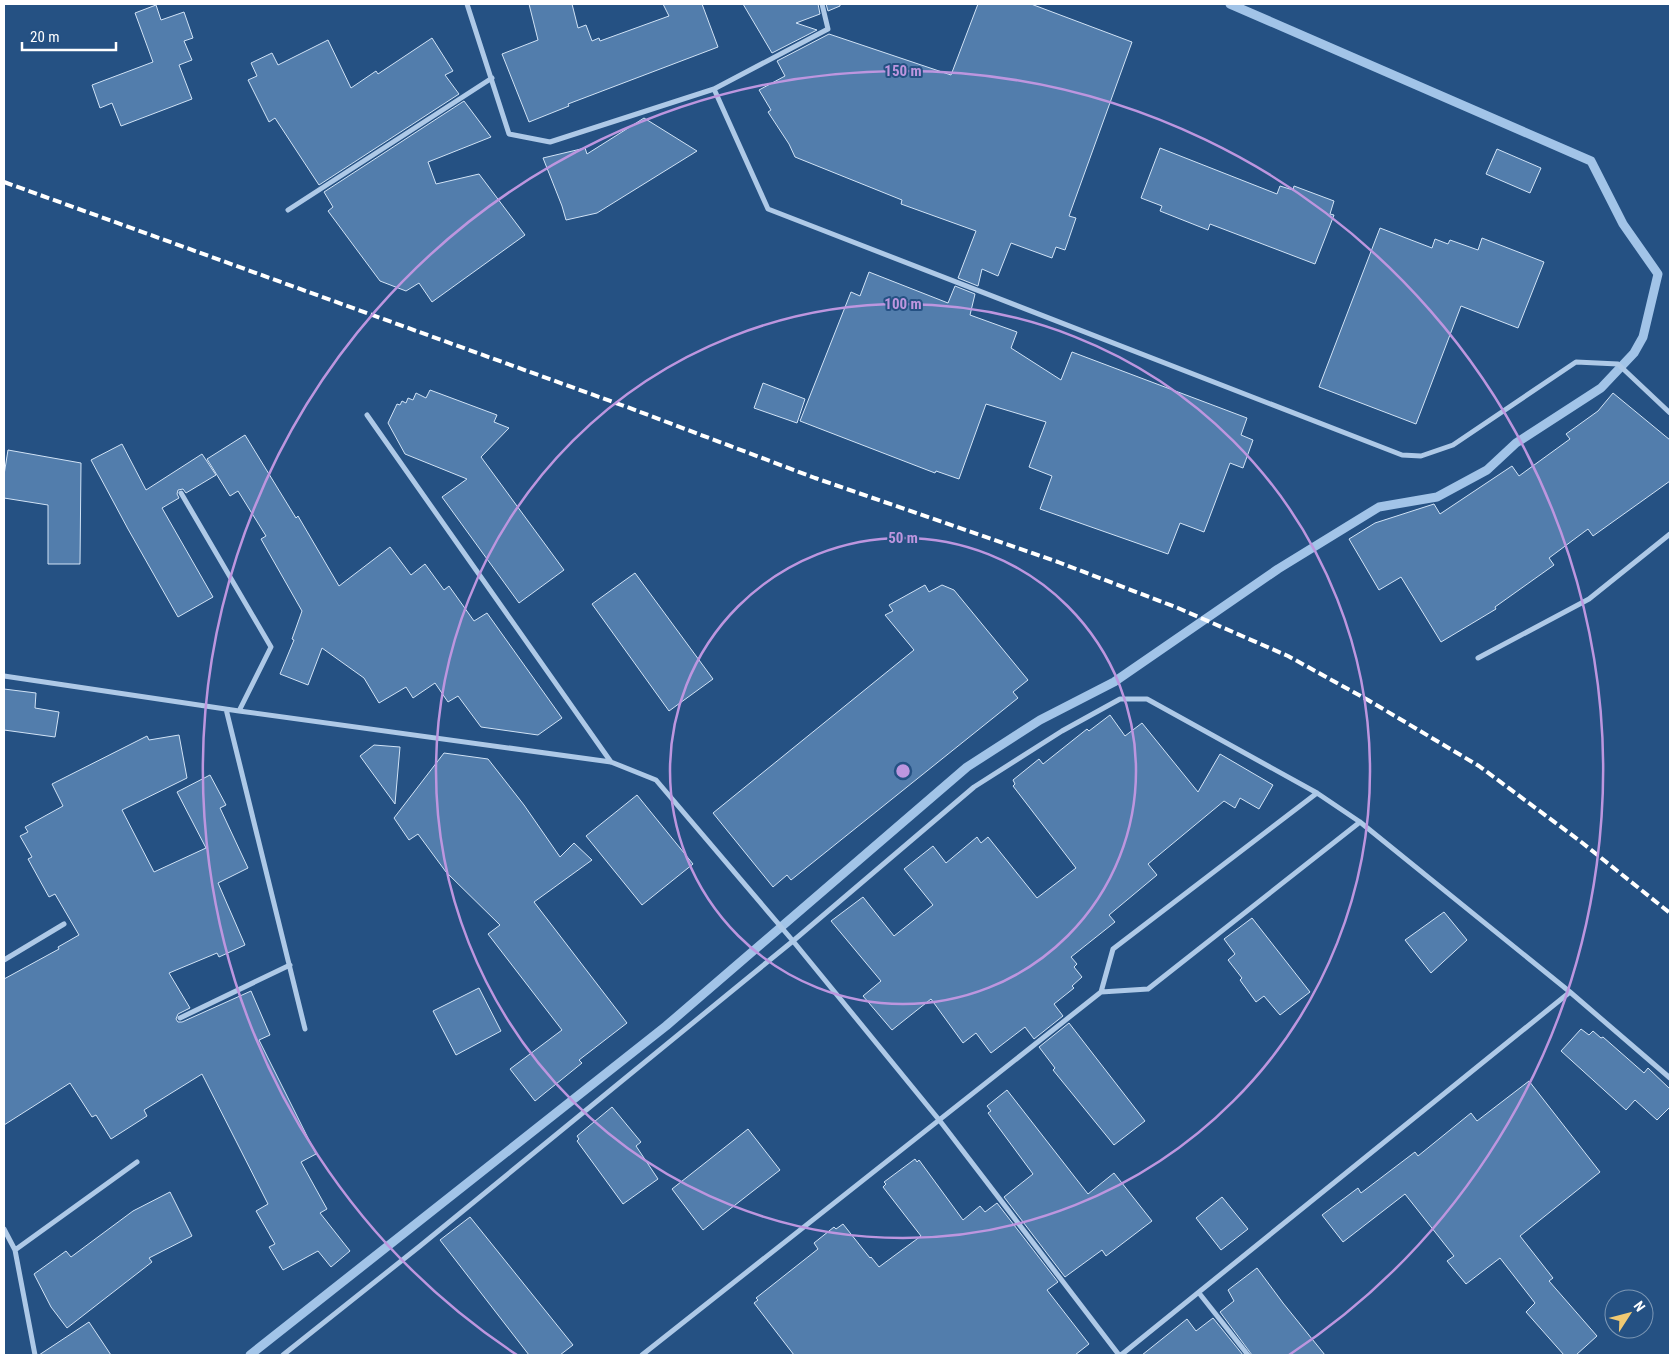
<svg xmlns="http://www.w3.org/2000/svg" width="1674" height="1359" font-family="'Roboto Condensed',sans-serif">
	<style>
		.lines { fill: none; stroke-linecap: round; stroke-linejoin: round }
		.stream { stroke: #a2c4e8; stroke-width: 9 }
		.building { fill: #527dac; stroke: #d1e3f6 }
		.street { stroke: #aec9e7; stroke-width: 5 }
		.rail { stroke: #fff; stroke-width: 4; stroke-dasharray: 9 4; stroke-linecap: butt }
		.ring { fill: none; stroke: #bd96df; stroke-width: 2.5 }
		.centre { fill: #bd96df; stroke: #255183; stroke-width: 2.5 }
		.ring-label { font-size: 15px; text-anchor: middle; font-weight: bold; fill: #bd96df; stroke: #255183; stroke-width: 4; stroke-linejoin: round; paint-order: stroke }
	</style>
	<rect width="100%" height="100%" fill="#255183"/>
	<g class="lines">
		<!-- stream -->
		<path class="stream" d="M 250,1355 L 666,1026 L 967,767 L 1040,720 L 1114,682 L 1278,569 L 1379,507 L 1437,497 L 1487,470 L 1516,443 L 1601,388 L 1634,353 L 1643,337 L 1658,274 L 1623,224 L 1591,161 L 1230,4"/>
	</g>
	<!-- building -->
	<path class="building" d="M 529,4 L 572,4 L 578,28 L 586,25 L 592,41 L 599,38 L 600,41 L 669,16 L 663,4 L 702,4 L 718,47 L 568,104 L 569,106 L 529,122 L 502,54 L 538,40 Z
		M 743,4 L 818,4 L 820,14 L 796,23 L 817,30 L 772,53 Z
		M 826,4 L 840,4 L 840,6 L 828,11 Z
		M 978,4 L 1031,4 L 1132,42 L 1069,216 L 1076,218 L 1065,250 L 1056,247 L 1052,258 L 1011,243 L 998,276 L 982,269 L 978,286 L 958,278 L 976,231 L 901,204 L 902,200 L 795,157 L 789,144 L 768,112 L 771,110 L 759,90 L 785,76 L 777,61 L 829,34 L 951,75 Z
		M 156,5 L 161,20 L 184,12 L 193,38 L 184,41 L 192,60 L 179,65 L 192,99 L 121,126 L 112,103 L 100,108 L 92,85 L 153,62 L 135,13 Z
		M 432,38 L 453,71 L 445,75 L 459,94 L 319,185 L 275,118 L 269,122 L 248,80 L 257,76 L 251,63 L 272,53 L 278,65 L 328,40 L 351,88 L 376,71 L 378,74 Z
		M 464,101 L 491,137 L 428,162 L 436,184 L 479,174 L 525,235 L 432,302 L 419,283 L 406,291 L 380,281 L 328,211 L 333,207 L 324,192 Z
		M 644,118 L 697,151 L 597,213 L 566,220 L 562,206 L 543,158 L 585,148 L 587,154 Z
		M 1160,148 L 1277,194 L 1280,186 L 1293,190 L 1294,186 L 1334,201 L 1330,214 L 1334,215 L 1315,264 L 1210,224 L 1208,230 L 1160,211 L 1162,206 L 1141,198 Z
		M 1497,149 L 1541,168 L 1530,193 L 1486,174 Z
		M 1380,228 L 1432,248 L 1435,239 L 1448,244 L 1450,240 L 1478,250 L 1482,238 L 1544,262 L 1518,328 L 1461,306 L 1416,424 L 1319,387 Z
		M 869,272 L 948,303 L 955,286 L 975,294 L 970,315 L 1017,332 L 1011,348 L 1061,380 L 1072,352 L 1247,418 L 1241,435 L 1253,440 L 1243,468 L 1230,463 L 1204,532 L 1180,523 L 1168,554 L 1040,509 L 1052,476 L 1029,467 L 1046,422 L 986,404 L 959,479 L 936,471 L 935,473 L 800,421 L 851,292 L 860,296 Z
		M 763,383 L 805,399 L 797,423 L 754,408 Z
		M 430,390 L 497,415 L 494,422 L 509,428 L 481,457 L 564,570 L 519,603 L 442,497 L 467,479 L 405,454 L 388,423 L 397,404 L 400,405 L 402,401 L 406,403 L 408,398 L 413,400 L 416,393 L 426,398 Z
		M 1613,393 L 1670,440 L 1670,481 L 1593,536 L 1588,529 L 1549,558 L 1554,565 L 1495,607 L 1496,609 L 1441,642 L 1401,577 L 1379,590 L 1349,539 L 1375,523 L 1434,504 L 1440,514 L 1512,466 L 1519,476 L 1570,439 L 1566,434 L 1598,411 Z
		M 245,435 L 296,518 L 298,516 L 339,586 L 390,547 L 411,575 L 425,564 L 444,590 L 449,586 L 474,621 L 487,613 L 562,718 L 538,735 L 481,727 L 458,696 L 448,702 L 435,683 L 413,698 L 406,687 L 379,703 L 364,678 L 322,648 L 308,685 L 280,674 L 294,640 L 292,639 L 302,611 L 261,539 L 266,536 L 238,491 L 230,496 L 207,459 Z
		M 122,444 L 146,490 L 202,454 L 216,475 L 186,493 L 183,489 L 178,490 L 177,494 L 179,498 L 162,508 L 213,597 L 178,617 L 128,529 L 91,460 Z
		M 8,450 L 81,463 L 80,564 L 48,564 L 48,505 L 4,498 L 4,475 Z
		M 635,573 L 713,679 L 669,711 L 592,604 Z
		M 925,585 L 929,592 L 942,585 L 954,590 L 1028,680 L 1013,692 L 1018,698 L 791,880 L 787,875 L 773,887 L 713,813 L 914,650 L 885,615 L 893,611 L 889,605 Z
		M 4,689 L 36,693 L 35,708 L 59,712 L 55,737 L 4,730 Z
		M 1110,715 L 1125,736 L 1142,723 L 1198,792 L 1220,754 L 1273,785 L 1259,809 L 1240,798 L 1235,808 L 1224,801 L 1148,864 L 1157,875 L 1109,915 L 1115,922 L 1071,957 L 1077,964 L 1074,967 L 1082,977 L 1072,986 L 1074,988 L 1054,1004 L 1063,1016 L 1034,1039 L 1025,1027 L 991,1053 L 976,1033 L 963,1043 L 931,999 L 892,1030 L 863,996 L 881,981 L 831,921 L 863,897 L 894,936 L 933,905 L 904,869 L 933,846 L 946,863 L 977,837 L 981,843 L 988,837 L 1037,898 L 1076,868 L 1013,786 L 1015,784 L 1013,780 L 1039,759 L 1043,764 L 1087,729 L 1089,731 Z
		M 179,735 L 187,778 L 122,810 L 154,872 L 206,848 L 177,792 L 210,775 L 226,805 L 220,808 L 248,868 L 218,883 L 245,945 L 219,957 L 217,953 L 169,973 L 190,1008 L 178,1014 L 176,1019 L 178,1022 L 182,1022 L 251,991 L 270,1035 L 259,1040 L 316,1154 L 301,1162 L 327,1209 L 320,1213 L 350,1251 L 331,1267 L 318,1251 L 283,1270 L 269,1247 L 275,1244 L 256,1211 L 268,1204 L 202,1074 L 144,1110 L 147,1116 L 111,1139 L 96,1115 L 92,1117 L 70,1083 L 4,1125 L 4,979 L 59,949 L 58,947 L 79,935 L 55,894 L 49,897 L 28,859 L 32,857 L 20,836 L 28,832 L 25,827 L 63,806 L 52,784 L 147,736 L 149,740 Z
		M 374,745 L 400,747 L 395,804 L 360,756 Z
		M 444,753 L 488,759 L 524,805 L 560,857 L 574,843 L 592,860 L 534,902 L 627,1023 L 579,1060 L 582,1063 L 535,1101 L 510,1069 L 562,1030 L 488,934 L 500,925 L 446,872 L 418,834 L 409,840 L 394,818 Z
		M 637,795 L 693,864 L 642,905 L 586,836 Z
		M 1444,912 L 1467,940 L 1431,973 L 1405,940 Z
		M 1252,918 L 1310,992 L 1280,1015 L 1264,996 L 1256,1002 L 1240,980 L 1242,978 L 1228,960 L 1235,954 L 1224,939 Z
		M 479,988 L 501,1031 L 456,1055 L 433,1011 Z
		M 1069,1023 L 1145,1121 L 1114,1145 L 1053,1070 L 1055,1068 L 1039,1047 Z
		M 1581,1029 L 1589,1035 L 1593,1031 L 1601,1038 L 1603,1037 L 1644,1073 L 1648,1068 L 1670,1089 L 1670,1107 L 1657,1120 L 1635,1100 L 1626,1110 L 1561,1051 Z
		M 1529,1081 L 1600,1172 L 1520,1236 L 1553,1278 L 1549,1281 L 1597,1336 L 1576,1355 L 1564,1355 L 1526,1312 L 1535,1303 L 1500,1258 L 1466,1284 L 1447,1261 L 1454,1256 L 1405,1194 L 1343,1242 L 1322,1215 L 1358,1188 L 1361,1193 L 1415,1152 L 1418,1156 L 1471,1113 L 1477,1121 Z
		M 1007,1090 L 1088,1194 L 1114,1173 L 1152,1221 L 1106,1256 L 1102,1250 L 1065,1277 L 1004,1197 L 1033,1174 L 988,1113 L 991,1111 L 987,1106 Z
		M 612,1107 L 641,1142 L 636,1146 L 658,1179 L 623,1204 L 577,1141 L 579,1139 L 577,1136 Z
		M 748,1129 L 780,1170 L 703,1230 L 672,1189 Z
		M 915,1159 L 917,1162 L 919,1160 L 963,1220 L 980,1206 L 985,1212 L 997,1203 L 1058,1282 L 1047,1290 L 1089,1344 L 1075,1355 L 794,1355 L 754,1303 L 758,1300 L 756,1298 L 818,1249 L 814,1243 L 834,1227 L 836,1229 L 843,1224 L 870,1258 L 871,1257 L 879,1267 L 921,1236 L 883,1187 L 886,1184 L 884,1182 Z
		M 170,1192 L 192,1236 L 149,1258 L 152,1262 L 67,1328 L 51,1307 L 34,1274 L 66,1251 L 71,1257 L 133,1211 Z
		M 1222,1197 L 1248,1229 L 1221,1250 L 1196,1218 Z
		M 470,1217 L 573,1345 L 560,1355 L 529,1355 L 440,1240 Z
		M 1257,1268 L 1283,1303 L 1325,1355 L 1252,1355 L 1220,1312 L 1234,1301 L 1228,1290 Z
		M 1213,1318 L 1243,1355 L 1142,1355 L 1187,1319 L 1196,1331 Z
		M 89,1322 L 111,1355 L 39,1355 Z"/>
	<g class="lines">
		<!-- street -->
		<path class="street" d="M 467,4 L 509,134 L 550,142 L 714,89 L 768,209 L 1402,455 L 1421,456 L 1453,445 L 1576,362 L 1618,364 L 1670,413
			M 714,89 L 828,29 L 822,4
			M 288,210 L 492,78
			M 367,415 L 611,762
			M 181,493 L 271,647 L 239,711
			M 1478,658 L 1589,599 L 1670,534
			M 4,676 L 239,711 L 611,762 L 656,780 L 793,941 L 940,1121 L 1119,1355
			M 226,709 L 305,1029
			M 4,960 L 64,924
			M 1101,992 L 1148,989 L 1360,822
			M 180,1018 L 290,965
			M 4,1229 L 15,1250 L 35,1355
			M 15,1250 L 137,1162
			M 1199,1293 L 1248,1355
			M 283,1355 L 420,1246 L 793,941 L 974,787 L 1062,731 L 1120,699 L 1147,699 L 1317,793 L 1360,822 L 1570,992 L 1670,1078
			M 642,1355 L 1101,992 L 1113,949 L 1317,793
			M 1121,1355 L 1570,992"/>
		<!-- rail -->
		<path class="rail" d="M 4,182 L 627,407 L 815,478 L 1058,562 L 1178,608 L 1288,656 L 1368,700 L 1479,766 L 1580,841 L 1670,913"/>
	</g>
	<!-- distance rings -->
	<g class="ring">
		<circle cx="903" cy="771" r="233"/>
		<circle cx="903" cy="771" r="467"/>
		<path d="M517 1355A700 700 0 1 1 1289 1355"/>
	</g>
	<circle cx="903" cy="771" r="8" class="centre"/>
	<g class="ring-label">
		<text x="903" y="76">150 m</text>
		<text x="903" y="309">100 m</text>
		<text x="903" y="543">50 m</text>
	</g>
	<!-- border -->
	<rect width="1674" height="1359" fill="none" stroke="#ffffff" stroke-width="10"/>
	<!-- north arrow -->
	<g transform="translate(1629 1314) rotate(54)"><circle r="24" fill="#255183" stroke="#7c97b5"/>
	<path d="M0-4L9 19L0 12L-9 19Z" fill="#f0c972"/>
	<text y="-8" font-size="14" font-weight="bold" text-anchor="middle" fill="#ffffff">N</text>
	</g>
	<!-- scale -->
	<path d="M22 42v8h94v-8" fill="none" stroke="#ffffff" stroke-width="2.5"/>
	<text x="30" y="42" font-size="15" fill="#ffffff" stroke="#255183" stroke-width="4" paint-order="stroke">20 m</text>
</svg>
